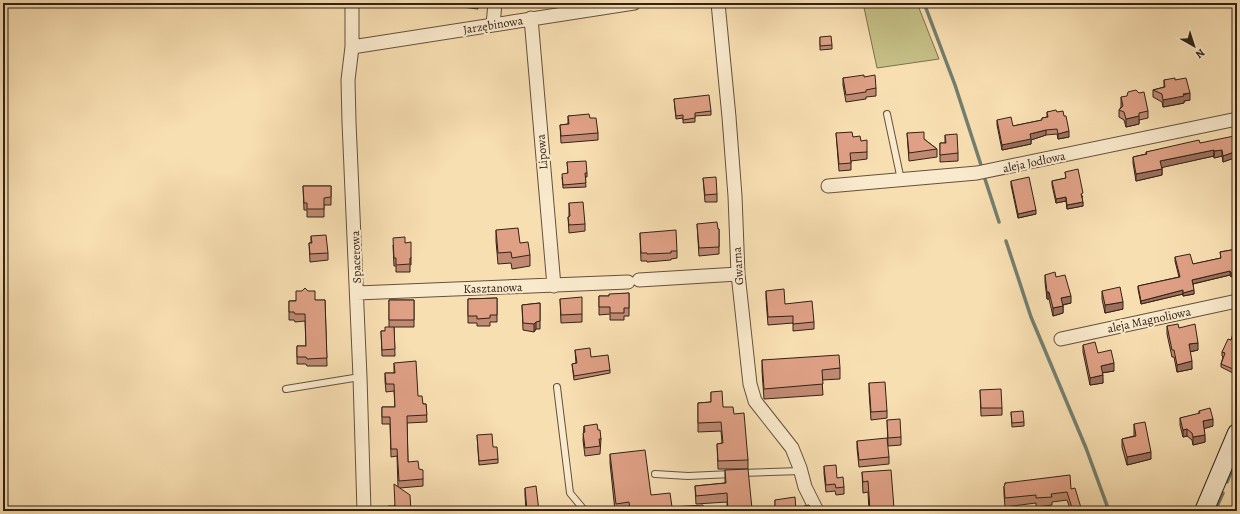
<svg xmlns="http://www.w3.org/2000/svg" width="1240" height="514" font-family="Alegreya,serif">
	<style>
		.green { fill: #c5c087; stroke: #7c714e }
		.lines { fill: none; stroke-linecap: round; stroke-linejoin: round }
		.stream { stroke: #737f6f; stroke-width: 3.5 }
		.lane-casing { stroke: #64513d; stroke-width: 8 }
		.street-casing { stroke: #64513d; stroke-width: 15 }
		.secondary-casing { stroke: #332216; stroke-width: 20 }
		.lane { stroke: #faeacd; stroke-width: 6 }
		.street { stroke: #faeacd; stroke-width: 13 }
		.secondary { stroke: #faeacd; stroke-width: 18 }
		.wall { fill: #c08a72; stroke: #332216 }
		.shaded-wall { fill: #9c705d; stroke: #332216 }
		.building { fill: #dfa085; stroke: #332216 }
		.labels { text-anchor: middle; stroke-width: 4; stroke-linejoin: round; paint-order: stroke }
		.street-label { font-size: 12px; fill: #332216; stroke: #faeacd }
	</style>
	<rect width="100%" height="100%" fill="#f8dfb2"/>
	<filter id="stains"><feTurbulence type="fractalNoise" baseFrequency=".005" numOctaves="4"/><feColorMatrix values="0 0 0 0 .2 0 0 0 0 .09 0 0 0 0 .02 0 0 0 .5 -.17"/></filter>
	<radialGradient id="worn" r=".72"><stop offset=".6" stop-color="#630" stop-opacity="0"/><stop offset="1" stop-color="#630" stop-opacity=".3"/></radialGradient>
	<!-- green -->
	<path class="green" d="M 863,3 L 917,3 L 939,59 L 877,68 Z"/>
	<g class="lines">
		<!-- stream -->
		<path class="stream" d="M 924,3 L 955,85 L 982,168
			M 984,176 L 999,222
			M 1006,241 L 1031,317 L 1086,448 L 1109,511
			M 1227,482 L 1237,458
			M 1215,511 L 1223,493"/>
		<defs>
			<path id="lane" d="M 887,114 L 901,180
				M 557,387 L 570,493 L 585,511
				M 286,389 L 360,377
				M 741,473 L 801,471
				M 655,474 L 688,476 L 732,474"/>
			<path id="street" d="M 352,3 L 352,47 L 348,80 L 349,122 L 360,377 L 364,511
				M 718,3 L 729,117 L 735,196 L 738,274 L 750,384 L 755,401 L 792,448 L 800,468 L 805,487 L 817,511
				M 531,18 L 554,286
				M 493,25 L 495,3
				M 352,47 L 634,3
				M 828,186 L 977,173 L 1237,119
				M 639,280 L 738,274
				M 357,293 L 628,282
				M 1061,339 L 1237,301"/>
			<path id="secondary" d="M 1204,511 L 1237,433"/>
		</defs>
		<!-- lane casing -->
		<use href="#lane" class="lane-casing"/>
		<!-- street casing -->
		<use href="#street" class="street-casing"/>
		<!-- secondary casing -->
		<use href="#secondary" class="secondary-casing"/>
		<!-- lane -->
		<use href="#lane" class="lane"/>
		<!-- street -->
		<use href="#street" class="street"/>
		<!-- secondary -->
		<use href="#secondary" class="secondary"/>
	</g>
	<!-- wall -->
	<path class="wall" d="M 462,3 L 479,3 L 478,9 L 462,7 Z
		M 820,37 L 832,45 L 832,49 L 820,50 Z
		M 864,77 L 876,88 L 876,96 L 866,97 L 866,99 L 846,102 L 843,85 L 843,78 Z
		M 1164,80 L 1175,80 L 1190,100 L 1184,101 L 1184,103 L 1163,107 L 1162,102 L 1153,97 L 1153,90 L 1164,87 Z
		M 1121,97 L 1148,111 L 1148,118 L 1139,120 L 1139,124 L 1126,127 L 1124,120 L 1119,117 L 1119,110 L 1121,107 Z
		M 674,99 L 711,111 L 711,115 L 695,116 L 695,122 L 683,123 L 683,118 L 676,119 Z
		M 1047,112 L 1057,112 L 1069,137 L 1058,139 L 1057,134 L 1046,135 L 1031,140 L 1031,144 L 1002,150 L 997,125 L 997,120 L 1013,126 L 1042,120 L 1042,118 L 1047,117 Z
		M 568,116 L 590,118 L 598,133 L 598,140 L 561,143 L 560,125 L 568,124 Z
		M 836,133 L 853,137 L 861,141 L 867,152 L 867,159 L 851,161 L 851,170 L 839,171 Z
		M 907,133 L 924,139 L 937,149 L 937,157 L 909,161 Z
		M 945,135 L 958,153 L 958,161 L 940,162 L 940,143 L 945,143 Z
		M 1200,143 L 1237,150 L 1237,157 L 1223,162 L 1222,156 L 1214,158 L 1214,156 L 1162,167 L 1162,175 L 1136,181 L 1133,163 L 1133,157 L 1146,154 L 1146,152 Z
		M 567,162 L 587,173 L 587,177 L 585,177 L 586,187 L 563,188 L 562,177 L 568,173 Z
		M 1065,172 L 1083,197 L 1082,197 L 1083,206 L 1067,209 L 1066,201 L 1056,203 L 1052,185 L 1052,181 L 1066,178 Z
		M 703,178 L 717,194 L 717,202 L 705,202 Z
		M 1011,181 L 1036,214 L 1018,218 L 1011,185 Z
		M 303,186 L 331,186 L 331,205 L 324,205 L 324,217 L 307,217 L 307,210 L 304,210 Z
		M 569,203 L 585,224 L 585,231 L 569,233 L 568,217 L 569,217 Z
		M 697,224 L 719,229 L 719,254 L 699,256 Z
		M 496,230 L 520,243 L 530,255 L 530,266 L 512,269 L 511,263 L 498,264 L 496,241 Z
		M 640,233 L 677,251 L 677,258 L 671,259 L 671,260 L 647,262 L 647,261 L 641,261 Z
		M 311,236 L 328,253 L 328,260 L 310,262 L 309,243 L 311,243 Z
		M 405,243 L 411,258 L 411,265 L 410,265 L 410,272 L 396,272 L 396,266 L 394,266 L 393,245 Z
		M 1237,249 L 1231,277 L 1230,275 L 1193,284 L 1194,294 L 1183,296 L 1183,294 L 1141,304 L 1138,289 L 1138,286 L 1179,277 L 1175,261 L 1175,257 L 1193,264 L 1221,258 L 1220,252 Z
		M 1045,275 L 1056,277 L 1071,303 L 1063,305 L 1063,313 L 1053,316 L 1049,299 L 1047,299 L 1045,282 Z
		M 766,291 L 785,304 L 814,322 L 814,329 L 793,331 L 793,323 L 768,325 L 766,298 Z
		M 1102,291 L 1123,309 L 1105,313 L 1102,299 Z
		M 629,293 L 629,316 L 624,316 L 624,320 L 610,320 L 610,314 L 599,315 L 599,296 L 609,296 Z
		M 497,298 L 497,322 L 490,322 L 490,326 L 477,326 L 477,323 L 468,323 L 468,299 Z
		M 560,299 L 582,314 L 582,322 L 561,323 Z
		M 325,300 L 327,366 L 307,366 L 306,364 L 297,364 L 297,346 L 306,346 L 305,321 L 295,322 L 294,320 L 289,320 L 289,301 Z
		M 389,300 L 414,300 L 414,327 L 394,327 L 395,356 L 382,356 L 381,331 L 385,331 L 389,327 Z
		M 540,303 L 540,329 L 536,329 L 534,332 L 523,330 L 522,305 Z
		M 1167,326 L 1179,328 L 1198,350 L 1190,352 L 1192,369 L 1177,372 L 1174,357 L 1172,357 L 1167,334 Z
		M 1237,332 L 1237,363 L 1233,373 L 1221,367 L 1221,364 L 1223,357 L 1222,356 L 1222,352 Z
		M 1083,345 L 1098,353 L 1114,371 L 1102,373 L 1103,383 L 1090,385 L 1083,352 Z
		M 575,350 L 591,357 L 610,370 L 610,373 L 574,380 L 572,364 L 576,363 Z
		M 762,360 L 840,368 L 840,379 L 822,380 L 823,395 L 764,399 L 762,371 Z
		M 394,363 L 418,396 L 423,404 L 426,404 L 427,422 L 407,423 L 408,462 L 419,469 L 423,479 L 423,486 L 400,488 L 395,506 L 398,487 L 397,456 L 391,457 L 390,424 L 382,424 L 382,407 L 395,407 L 394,391 L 386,392 L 385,381 L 385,373 L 394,373 Z
		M 869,383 L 887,411 L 887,418 L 871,420 L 869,391 Z
		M 980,390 L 1002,408 L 1002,415 L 981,416 Z
		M 711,392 L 723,407 L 734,414 L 748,460 L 748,469 L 718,469 L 717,444 L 722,443 L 721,431 L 698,432 L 698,403 L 711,402 Z
		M 1199,411 L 1213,426 L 1204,428 L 1205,442 L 1193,445 L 1192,440 L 1187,436 L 1183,437 L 1180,425 L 1180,418 L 1199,414 Z
		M 1011,412 L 1024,422 L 1024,426 L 1012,427 Z
		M 887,420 L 901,437 L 901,445 L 888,446 Z
		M 1134,424 L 1151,459 L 1127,465 L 1122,447 L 1122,439 L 1134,436 Z
		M 584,426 L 598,430 L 601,439 L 600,454 L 585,456 L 583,440 Z
		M 477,435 L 498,459 L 498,463 L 479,465 Z
		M 857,441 L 889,457 L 889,464 L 859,467 L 857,448 Z
		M 610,454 L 651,495 L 672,507 L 704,511 L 615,511 L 610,463 Z
		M 824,466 L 837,478 L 844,487 L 844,494 L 836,495 L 835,491 L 826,492 L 824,473 Z
		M 725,470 L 752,509 L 775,507 L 775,500 L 796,511 L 727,511 L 727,502 L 696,504 L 695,486 L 725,483 Z
		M 862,472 L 894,508 L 894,511 L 869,511 L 868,492 L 863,493 Z
		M 1005,483 L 1071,489 L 1082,511 L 1071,511 L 1067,500 L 1052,502 L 1052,505 L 1036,507 L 1036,503 L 1005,507 L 1004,494 L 1004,486 L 1005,485 Z
		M 525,488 L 539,511 L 526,511 L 525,495 Z"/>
	<!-- shaded-wall -->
	<path class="shaded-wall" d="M 1190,93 L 1190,100 L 1184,101 L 1184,103 L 1163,107 L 1163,100 Z
		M 1139,116 L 1139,124 L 1126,127 L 1126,119 Z
		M 1046,130 L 1046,135 L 1031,140 L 1031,144 L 1002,150 L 1002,145 L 1030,134 Z
		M 1069,131 L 1069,137 L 1058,139 L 1058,134 Z
		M 1214,150 L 1214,156 L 1160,168 L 1160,161 Z
		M 1222,150 L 1222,156 L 1214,158 L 1214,151 Z
		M 1237,151 L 1237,157 L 1223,162 L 1223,156 Z
		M 1162,169 L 1162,175 L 1136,181 L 1136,174 Z
		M 1066,197 L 1066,201 L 1056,203 L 1056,199 Z
		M 1083,202 L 1083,206 L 1067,209 L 1067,205 Z
		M 1036,210 L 1036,214 L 1018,218 L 1018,214 Z
		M 1230,271 L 1230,275 L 1192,284 L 1192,280 Z
		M 1237,272 L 1237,275 L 1231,277 L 1231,273 Z
		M 1183,290 L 1183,294 L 1141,304 L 1141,301 Z
		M 1194,290 L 1194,294 L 1183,296 L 1183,293 Z
		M 1047,292 L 1049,292 L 1049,299 L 1047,299 Z
		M 1071,296 L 1071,303 L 1061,305 L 1061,298 Z
		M 1123,302 L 1123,309 L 1105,313 L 1105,305 Z
		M 1063,306 L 1063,313 L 1053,316 L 1053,308 Z
		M 536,322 L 536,329 L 534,332 L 534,324 Z
		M 1198,343 L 1198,350 L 1189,352 L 1189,344 Z
		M 1237,359 L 1237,363 L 1233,373 L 1233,369 Z
		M 1192,361 L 1192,369 L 1177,372 L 1177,365 Z
		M 1114,363 L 1114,371 L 1101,373 L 1101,366 Z
		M 1103,375 L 1103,383 L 1090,385 L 1090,378 Z
		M 1213,419 L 1213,426 L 1203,429 L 1203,421 Z
		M 1187,429 L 1187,436 L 1183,437 L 1183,430 Z
		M 1205,435 L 1205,442 L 1193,445 L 1193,437 Z
		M 1151,452 L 1151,459 L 1127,465 L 1127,457 Z"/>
	<!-- building -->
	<path class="building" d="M 831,36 L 832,45 L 820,46 L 820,37 Z
		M 864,75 L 864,77 L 875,75 L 876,88 L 866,90 L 866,92 L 846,95 L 843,78 Z
		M 1175,78 L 1175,80 L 1186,78 L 1190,93 L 1183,94 L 1184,96 L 1163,100 L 1162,94 L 1153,90 L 1165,87 L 1164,80 Z
		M 1136,90 L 1139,93 L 1144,92 L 1148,111 L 1139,113 L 1139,116 L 1126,119 L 1124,112 L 1119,110 L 1123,106 L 1121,97 L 1127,96 L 1128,92 Z
		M 709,95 L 711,111 L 695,113 L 695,118 L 683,120 L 683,115 L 676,116 L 674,99 Z
		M 1056,110 L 1057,112 L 1063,111 L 1064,116 L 1066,116 L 1069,131 L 1058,134 L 1057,129 L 1046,130 L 1030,134 L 1031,139 L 1002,145 L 997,120 L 1011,117 L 1013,126 L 1042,120 L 1042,118 L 1048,117 L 1047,112 Z
		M 589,114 L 590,118 L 596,118 L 598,133 L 561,136 L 560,125 L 569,124 L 568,116 Z
		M 852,132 L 853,137 L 860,136 L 861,141 L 867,140 L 867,152 L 850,153 L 851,163 L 839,164 L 836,133 Z
		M 924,132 L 924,139 L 937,149 L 909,153 L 907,133 Z
		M 957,134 L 958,153 L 940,155 L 940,143 L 946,143 L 945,135 Z
		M 1234,136 L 1237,151 L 1223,156 L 1222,150 L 1214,151 L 1214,150 L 1160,161 L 1162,169 L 1136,174 L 1133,157 L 1147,154 L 1146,152 L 1199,140 L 1200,143 Z
		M 586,161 L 587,173 L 585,173 L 586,183 L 563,185 L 562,174 L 568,173 L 567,162 Z
		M 1078,169 L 1083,193 L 1081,194 L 1083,202 L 1067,205 L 1066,197 L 1056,199 L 1052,181 L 1066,178 L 1065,172 Z
		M 716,177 L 717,194 L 705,195 L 703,178 Z
		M 1029,177 L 1036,210 L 1018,214 L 1011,181 Z
		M 303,186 L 331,186 L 331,197 L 324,198 L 324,209 L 307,209 L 307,203 L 304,203 Z
		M 583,202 L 585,224 L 569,225 L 568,217 L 570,216 L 569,203 Z
		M 717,222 L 718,229 L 719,229 L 719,247 L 699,248 L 697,224 Z
		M 518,228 L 520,243 L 528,242 L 530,255 L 512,258 L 511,252 L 498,253 L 496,230 Z
		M 676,230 L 677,251 L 671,251 L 671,253 L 647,254 L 647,253 L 641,253 L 640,233 Z
		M 326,235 L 328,253 L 310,254 L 309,243 L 312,243 L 311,236 Z
		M 405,237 L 405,243 L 411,242 L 411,258 L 410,258 L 410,264 L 396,265 L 396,258 L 394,258 L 393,238 Z
		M 1237,249 L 1237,272 L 1231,273 L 1230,271 L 1192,280 L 1194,290 L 1183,293 L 1183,290 L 1141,301 L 1138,286 L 1180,277 L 1175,257 L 1190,254 L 1193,264 L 1221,258 L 1220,252 Z
		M 1055,272 L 1056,277 L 1065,275 L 1071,296 L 1061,298 L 1063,306 L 1053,308 L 1049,292 L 1047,292 L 1045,275 Z
		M 1120,287 L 1123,302 L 1105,305 L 1102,291 Z
		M 305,288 L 308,291 L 315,291 L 315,300 L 325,300 L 327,358 L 307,359 L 306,357 L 297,357 L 297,346 L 306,346 L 305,314 L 295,314 L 294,312 L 289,312 L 289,301 L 296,301 L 296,291 L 302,291 Z
		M 784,289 L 785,304 L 812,301 L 814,322 L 793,324 L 793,316 L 768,317 L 766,291 Z
		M 629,293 L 629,308 L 624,308 L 624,313 L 610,313 L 610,307 L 599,307 L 599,296 L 609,296 L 609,294 Z
		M 582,297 L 582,314 L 561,315 L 560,299 Z
		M 497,298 L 497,315 L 490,315 L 490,318 L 477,319 L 477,316 L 468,316 L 468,299 Z
		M 389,300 L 414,300 L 414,320 L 389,320 Z
		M 540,303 L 540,321 L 536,322 L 534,324 L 523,323 L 522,305 Z
		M 1178,324 L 1179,328 L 1195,324 L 1198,343 L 1189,344 L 1192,361 L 1177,365 L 1174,350 L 1172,350 L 1167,326 Z
		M 385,327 L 394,327 L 395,349 L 382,350 L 381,331 L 385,331 Z
		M 1234,330 L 1237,332 L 1237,359 L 1233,369 L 1221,364 L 1225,353 L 1222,352 L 1228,339 L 1231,340 Z
		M 1095,342 L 1098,353 L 1111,350 L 1114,363 L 1101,366 L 1103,375 L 1090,378 L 1083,345 Z
		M 590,348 L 591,357 L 608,355 L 610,370 L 574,376 L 572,364 L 577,363 L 575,350 Z
		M 839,355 L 840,368 L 822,370 L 823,384 L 764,389 L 762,360 Z
		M 416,361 L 418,396 L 422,396 L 423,404 L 426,404 L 427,415 L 407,416 L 408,462 L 418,461 L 419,469 L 423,470 L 423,479 L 399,481 L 397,449 L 391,449 L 390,417 L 382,417 L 382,407 L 395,407 L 394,384 L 386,384 L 385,373 L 395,373 L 394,363 Z
		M 885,382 L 887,411 L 871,412 L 869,383 Z
		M 1001,389 L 1002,408 L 981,408 L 980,390 Z
		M 722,391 L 723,407 L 733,407 L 734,414 L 744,413 L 748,460 L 718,461 L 717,444 L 723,443 L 721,422 L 698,423 L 698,403 L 711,402 L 711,392 Z
		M 1210,408 L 1213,419 L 1203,421 L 1205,435 L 1193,437 L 1192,433 L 1187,429 L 1183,430 L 1180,418 L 1200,413 L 1199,411 Z
		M 1023,411 L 1024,422 L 1012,423 L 1011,412 Z
		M 900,419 L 901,437 L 888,438 L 887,420 Z
		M 1145,422 L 1151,452 L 1127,457 L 1122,439 L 1136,436 L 1134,424 Z
		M 597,424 L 598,430 L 600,430 L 601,439 L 599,439 L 600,446 L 585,448 L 583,433 L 585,432 L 584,426 Z
		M 492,434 L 493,447 L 497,447 L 498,459 L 479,461 L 477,435 Z
		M 887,438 L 889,457 L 859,460 L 857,441 Z
		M 645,450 L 651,495 L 670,493 L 672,507 L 703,505 L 704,511 L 630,511 L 629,502 L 616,504 L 610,454 Z
		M 836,465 L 837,478 L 843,477 L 844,487 L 836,488 L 835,484 L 826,485 L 824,466 Z
		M 748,469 L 752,509 L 775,507 L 775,500 L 795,497 L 796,511 L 728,511 L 727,493 L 696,496 L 695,486 L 726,483 L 725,470 Z
		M 891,470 L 894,508 L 870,510 L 868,481 L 863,482 L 862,472 Z
		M 1070,475 L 1071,489 L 1075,488 L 1082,511 L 1073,511 L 1067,492 L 1051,494 L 1052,497 L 1036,498 L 1036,495 L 1005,498 L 1004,486 L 1005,485 L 1005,483 Z
		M 394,484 L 410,495 L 411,511 L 388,511 L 388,506 L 395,506 Z
		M 536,486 L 539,511 L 527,511 L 525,488 Z
		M 809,505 L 812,509 L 813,511 L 805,511 L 804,506 Z"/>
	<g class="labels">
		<!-- street labels -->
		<g class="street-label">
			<text transform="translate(493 25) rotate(-9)" y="4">Jarzębinowa</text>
			<text transform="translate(542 152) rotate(-95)" y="4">Lipowa</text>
			<text transform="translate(1034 162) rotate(-12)" y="4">aleja Jodłowa</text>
			<text transform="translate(356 257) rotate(-92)" y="4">Spacerowa</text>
			<text transform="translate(738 266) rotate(-94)" y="4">Gwarna</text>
			<text transform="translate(493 288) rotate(-2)" y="4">Kasztanowa</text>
			<text transform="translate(1149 320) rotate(-12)" y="4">aleja Magnoliowa</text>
		</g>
	</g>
	<!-- margin -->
	<rect width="1240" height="514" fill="none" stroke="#f8dfb2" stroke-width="16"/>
	<rect x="4" y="4" width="1232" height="506" fill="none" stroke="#332216" stroke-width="2"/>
	<rect x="8" y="8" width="1224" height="498" fill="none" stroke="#332216"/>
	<!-- north arrow -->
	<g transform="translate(1194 46) rotate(141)" stroke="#faeacd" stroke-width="3" paint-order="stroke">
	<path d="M0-3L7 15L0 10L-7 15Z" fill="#332216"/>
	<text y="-6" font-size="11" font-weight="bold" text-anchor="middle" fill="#332216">N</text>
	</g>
	<rect width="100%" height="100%" filter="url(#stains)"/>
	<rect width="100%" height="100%" fill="url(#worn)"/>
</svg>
